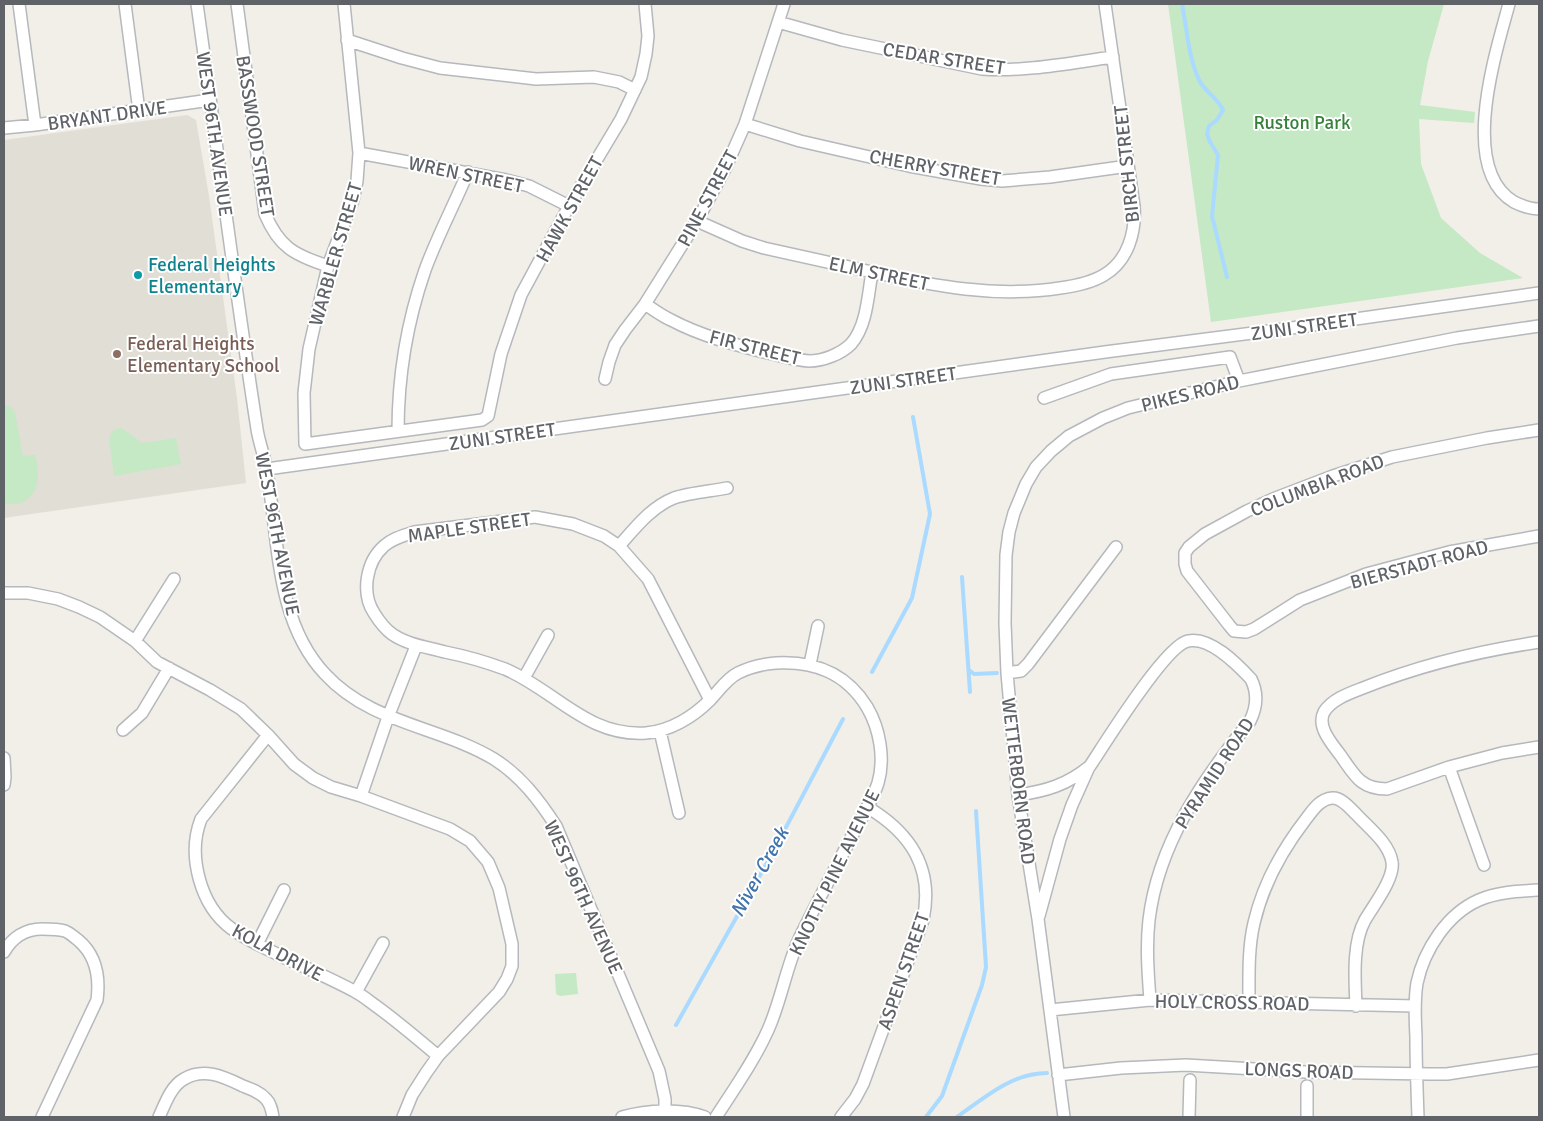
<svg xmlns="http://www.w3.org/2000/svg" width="1543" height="1121" font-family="Signika,sans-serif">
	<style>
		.education { fill: #e1ded6 }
		.green { fill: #c5e8c5 }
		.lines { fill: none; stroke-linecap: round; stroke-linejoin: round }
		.stream { stroke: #aadaff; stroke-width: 4 }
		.minor-casing { stroke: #b5b8bc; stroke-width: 14 }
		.minor { stroke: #fff; stroke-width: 11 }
		.culture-dot { fill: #0f9aa8; stroke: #fff; stroke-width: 2 }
		.education-dot { fill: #8d6e63; stroke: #fff; stroke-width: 2 }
		.labels { text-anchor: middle; stroke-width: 4; stroke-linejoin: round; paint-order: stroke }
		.street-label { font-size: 19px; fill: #5f6368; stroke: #fff }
		.park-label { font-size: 19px; fill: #348238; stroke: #fff }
		.culture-label { font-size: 19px; fill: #0d838f; stroke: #fff; text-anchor: start }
		.education-label { font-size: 19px; fill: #785e54; stroke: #fff; text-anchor: start }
		.water-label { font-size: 20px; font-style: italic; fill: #4174aa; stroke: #fff }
	</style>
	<rect width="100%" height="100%" fill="#f1efe8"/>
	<!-- education -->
	<path class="education" d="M 187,115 L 196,120 L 209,196 L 237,398 L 246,483 L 4,518 L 4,140 Z"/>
	<!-- green -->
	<path class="green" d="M 1168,4 L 1444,4 L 1428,61 L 1420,105 L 1475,112 L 1474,123 L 1419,119 L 1421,164 L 1441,218 L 1480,253 L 1523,278 L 1211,322 Z
		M 4,405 L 11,407 L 15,412 L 23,456 L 35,455 C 40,472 41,494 21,503 C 17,505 11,504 6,504 L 4,503 Z
		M 122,428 L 142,443 L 176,438 L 181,464 L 114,476 L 109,439 L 113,430 Z
		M 576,973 L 578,994 L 560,996 L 556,994 L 555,974 Z"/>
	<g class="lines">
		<!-- stream -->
		<path class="stream" d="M 1182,4 C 1187,29 1188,56 1199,80 C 1205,92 1217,97 1223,110 L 1217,120 L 1209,126 L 1207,134 L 1210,142 L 1218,155 L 1212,216 L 1227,277
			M 962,577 L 970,692
			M 969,670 L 974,674 L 997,673
			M 872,672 L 912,598 L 930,514 L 913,417
			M 676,1025 L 773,852 L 843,719
			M 926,1117 L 942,1096 L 982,985 L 986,967 L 976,811
			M 957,1117 C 984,1098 1012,1073 1047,1073"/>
		<defs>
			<path id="minor" d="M 19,4 L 35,125
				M 125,4 L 139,111
				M 197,4 C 217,146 235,288 257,429 C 259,443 265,457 267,472 C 279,540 275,621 325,674 C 371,724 439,726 494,759 C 521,776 539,800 556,826 L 659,1071 L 665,1099 L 665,1117
				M 237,4 L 265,214 C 279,247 294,255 328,266
				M 344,4 L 359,153 L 357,181 L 353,200 L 328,266 L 309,349 L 304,393 L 305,444 L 482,420 L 488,416 L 501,354 L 521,295 L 569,206 L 621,119 L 641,77 L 646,54 L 648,36 L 645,4
				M 1509,4 C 1496,52 1458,169 1514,202 C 1522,206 1530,209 1539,209
				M 778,22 L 842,40 L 982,69 C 1026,72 1069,63 1113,57
				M 347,40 L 402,58 L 440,68 L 536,79 L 594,77 L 619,82 L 635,90
				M 745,124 L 800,141 L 909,166 L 981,179 L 1002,181 L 1050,177 L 1128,166
				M 4,128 L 35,125 L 210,100
				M 359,153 L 506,180 L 529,186 L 569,206
				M 697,221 L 742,241 L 764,248 C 800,256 836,264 872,272 C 934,286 996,298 1060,288 C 1075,286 1091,283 1104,275 C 1128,261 1136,232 1134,206 L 1105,4
				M 645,304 C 654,310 662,316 671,320 C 701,336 736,345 768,353 C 782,356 795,360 809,361 C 823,361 841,354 851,344 C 867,326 868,295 872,272
				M 605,379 L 609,362 L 615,345 L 625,330 L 645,304 L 697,221 L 726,167 L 745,124 L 784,4
				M 1044,398 L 1111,374 L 1230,357 L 1239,381
				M 1539,430 L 1487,438 L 1392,457 L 1333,476 L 1273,499 L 1247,511 L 1205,534 L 1189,547 L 1185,553 L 1185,564 L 1187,571 L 1229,625 L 1234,631 L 1246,632 L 1254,629 L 1300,600 L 1366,574 L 1449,552 L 1539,536
				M 398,431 C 398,376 407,322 425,270 C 437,237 454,205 468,172
				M 267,469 L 1105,352 L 1299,327 L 1539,293
				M 619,546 C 635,528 651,507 674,498 C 688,493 712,491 727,488
				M 4,593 L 28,593 L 58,599 L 79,607 L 100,617 L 135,641 L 157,662 L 210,690 L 241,709 L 268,735 L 294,764 L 313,778 L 331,787 L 361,796 L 450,829 L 470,841 L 488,862 L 499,888 L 512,944 L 512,966 L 507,979 L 499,992 L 438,1056 L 426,1073 L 412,1095 L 403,1117
				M 135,641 L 174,579
				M 1539,642 C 1479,651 1420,665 1363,688 C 1350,693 1332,699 1324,712 C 1316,727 1333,745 1341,756 C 1355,776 1361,789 1387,789 L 1449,767 L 1502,753 L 1539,747
				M 810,664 L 818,626
				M 1007,673 L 1021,671 L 1028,664 L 1116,547
				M 524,678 L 548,635
				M 710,700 L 648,579 L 619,546 L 604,536 L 573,524 L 535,517 L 414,532 C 403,536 393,538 384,546 C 366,562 361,593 374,613 C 379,621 385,629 392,634 C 408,645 427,647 445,652 C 465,656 486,662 505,669 C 555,690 587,737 646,733 C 670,731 693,717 710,700 C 719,691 726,679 738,673 C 750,667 763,664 776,663 C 815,661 846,673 867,707 C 880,729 885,759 878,783 C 872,801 862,818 853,834 C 835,869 816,904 799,939 C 786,968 781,1001 768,1030 C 754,1061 734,1089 716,1117
				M 123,730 L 142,713 L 169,668
				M 660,731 L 679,813
				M 268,735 L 201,819 C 187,855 200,906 232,929 C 245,939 261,946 275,953 C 301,966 328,977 354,991 C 362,995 369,1001 376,1006 C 398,1022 418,1039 438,1056
				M 4,758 L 5,777 L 4,785
				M 1449,767 L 1484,865
				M 1018,795 C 1046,791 1067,785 1090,766 C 1105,743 1166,645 1188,641 C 1210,636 1237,664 1251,679 C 1258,693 1257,707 1250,721 C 1203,779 1158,844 1149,920 C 1146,946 1148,973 1150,1000
				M 361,796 L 388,717 L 416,646
				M 1039,916 L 1060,839 L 1072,805 L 1089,767
				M 257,944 L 284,890
				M 4,952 C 12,938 25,929 42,929 C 50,929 58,929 65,931 C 70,933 74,937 78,940 C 96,955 100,977 97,1000 L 42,1117
				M 356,992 L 383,943
				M 1249,1002 C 1249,976 1248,948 1254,923 C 1263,884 1282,850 1306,819 C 1313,810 1320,799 1332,798 C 1341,797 1350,808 1356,814 C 1369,828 1389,843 1392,862 C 1395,878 1373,906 1365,920 C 1352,943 1355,980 1356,1006
				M 1050,1010 L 1150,1000 L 1415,1006
				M 1058,1075 L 1121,1068 L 1186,1065 L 1306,1072 L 1429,1074 L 1447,1074 L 1539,1060
				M 1307,1086 L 1307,1117
				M 159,1117 C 165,1104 171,1086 184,1079 C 204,1067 224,1077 243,1086 C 251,1089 260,1092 266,1099 C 271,1104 272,1111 273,1117
				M 622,1117 C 648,1110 680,1108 705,1117
				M 841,1117 L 855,1099 L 863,1084 L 923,920 C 934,868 911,833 867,807
				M 1064,1117 L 1038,919 L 1018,795 L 1007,673 L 1005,623 L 1006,555 L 1009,532 L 1014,513 L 1026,484 L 1036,467 L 1051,451 L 1069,436 L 1103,418 L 1128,408 L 1239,381 L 1457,338 L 1539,326
				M 1189,1117 L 1190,1080
				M 1418,1117 C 1417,1090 1416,1064 1416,1037 C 1415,1019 1414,1001 1417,983 C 1424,950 1447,914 1479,900 C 1497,892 1520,891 1539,890"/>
		</defs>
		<!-- minor casing -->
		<use href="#minor" class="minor-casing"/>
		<!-- minor -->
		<use href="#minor" class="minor"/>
	</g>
	<!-- markers -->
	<circle class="culture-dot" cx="138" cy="275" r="5"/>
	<circle class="education-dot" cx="117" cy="354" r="5"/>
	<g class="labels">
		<!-- street labels -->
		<g class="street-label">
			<text transform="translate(944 58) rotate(9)" y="7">CEDAR STREET</text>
			<text transform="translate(107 115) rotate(-8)" y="7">BRYANT DRIVE</text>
			<text transform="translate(215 134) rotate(82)" y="7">WEST 96TH AVENUE</text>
			<text transform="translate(256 136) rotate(81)" y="7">BASSWOOD STREET</text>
			<text transform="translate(1126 164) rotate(-96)" y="7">BIRCH STREET</text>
			<text transform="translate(935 167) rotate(10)" y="7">CHERRY STREET</text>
			<text transform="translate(466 174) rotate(12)" y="7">WREN STREET</text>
			<text transform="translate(707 198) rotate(-62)" y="7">PINE STREET</text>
			<text transform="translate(569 209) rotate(-61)" y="7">HAWK STREET</text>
			<text transform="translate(335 254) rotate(-74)" y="7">WARBLER STREET</text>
			<text transform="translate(879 273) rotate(12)" y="7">ELM STREET</text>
			<text transform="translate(1304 326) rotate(-8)" y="7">ZUNI STREET</text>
			<text transform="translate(755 347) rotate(14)" y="7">FIR STREET</text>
			<text transform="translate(903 380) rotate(-8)" y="7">ZUNI STREET</text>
			<text transform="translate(1190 393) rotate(-14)" y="7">PIKES ROAD</text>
			<text transform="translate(502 436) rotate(-8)" y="7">ZUNI STREET</text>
			<text transform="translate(1317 485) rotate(-21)" y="7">COLUMBIA ROAD</text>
			<text transform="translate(469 527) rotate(-8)" y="7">MAPLE STREET</text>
			<text transform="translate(278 534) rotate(79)" y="7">WEST 96TH AVENUE</text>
			<text transform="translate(1419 564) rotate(-15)" y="7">BIERSTADT ROAD</text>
			<text transform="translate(1214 773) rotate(-57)" y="7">PYRAMID ROAD</text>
			<text transform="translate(1019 781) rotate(83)" y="7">WETTERBORN ROAD</text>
			<text transform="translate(834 872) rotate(-64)" y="7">KNOTTY PINE AVENUE</text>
			<text transform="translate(584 897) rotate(66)" y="7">WEST 96TH AVENUE</text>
			<text transform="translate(278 952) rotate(28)" y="7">KOLA DRIVE</text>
			<text transform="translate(903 971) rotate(-71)" y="7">ASPEN STREET</text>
			<text transform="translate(1232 1002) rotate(1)" y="7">HOLY CROSS ROAD</text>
			<text transform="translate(1299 1070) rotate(2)" y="7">LONGS ROAD</text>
		</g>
		<!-- park labels -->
		<g class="park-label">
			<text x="1302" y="129">Ruston Park</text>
		</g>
		<!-- culture labels -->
		<g class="culture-label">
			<text x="148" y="271">Federal Heights<tspan x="148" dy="22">Elementary</tspan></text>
		</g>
		<!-- education labels -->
		<g class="education-label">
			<text x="127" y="350">Federal Heights<tspan x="127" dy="22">Elementary School</tspan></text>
		</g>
		<!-- water labels -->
		<g class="water-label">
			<text transform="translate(759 872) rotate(-61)" y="7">Niver Creek</text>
		</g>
	</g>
	<!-- border -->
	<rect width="1543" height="1121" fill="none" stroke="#5f6368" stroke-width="10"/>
</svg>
